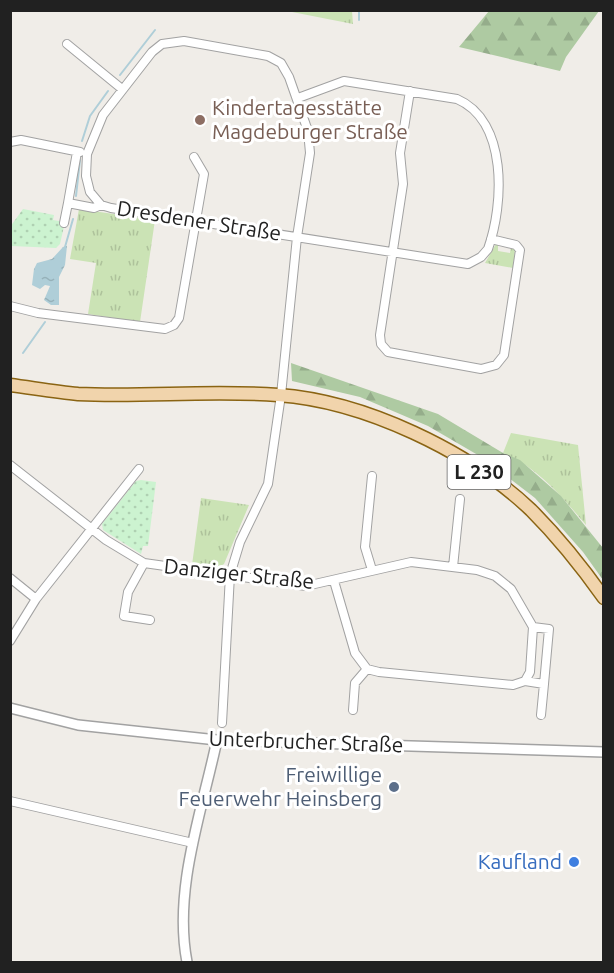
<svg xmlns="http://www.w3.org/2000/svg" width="614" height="973" font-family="Ubuntu,sans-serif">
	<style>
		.grass { fill: url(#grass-tufts) }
		.forest { fill: url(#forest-firs) }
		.park { fill: url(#park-dots) }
		.water { fill: url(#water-ripples) }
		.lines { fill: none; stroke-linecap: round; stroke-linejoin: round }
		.stream { stroke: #afced8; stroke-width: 2 }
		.minor-casing { stroke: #a2a2a2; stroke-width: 10 }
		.tertiary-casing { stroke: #a2a2a2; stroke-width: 12 }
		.primary-casing { stroke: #8a6413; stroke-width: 15 }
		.minor { stroke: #fff; stroke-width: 8 }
		.tertiary { stroke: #fff; stroke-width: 9 }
		.primary { stroke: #f1d4ac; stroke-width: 12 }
		.education-dot { fill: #8d6e63; stroke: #fff; stroke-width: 2 }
		.service-dot { fill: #5c6f8a; stroke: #fff; stroke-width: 2 }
		.shop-dot { fill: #3f7fe0; stroke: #fff; stroke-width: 2 }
		.labels { text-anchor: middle; stroke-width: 6; stroke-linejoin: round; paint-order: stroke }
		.shield { fill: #fff; stroke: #646464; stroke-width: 1.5 }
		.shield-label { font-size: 20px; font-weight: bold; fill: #212121 }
		.education-label { font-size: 21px; fill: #785e54; stroke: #fff; text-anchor: start }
		.street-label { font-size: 21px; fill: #212121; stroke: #fff }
		.service-label { font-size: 21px; fill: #4e5e75; stroke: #fff; text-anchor: end }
		.shop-label { font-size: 21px; fill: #366cbe; stroke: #fff; text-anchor: end }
	</style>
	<defs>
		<pattern id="grass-tufts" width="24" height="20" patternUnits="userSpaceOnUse" patternTransform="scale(1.5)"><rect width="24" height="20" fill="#cbe3b5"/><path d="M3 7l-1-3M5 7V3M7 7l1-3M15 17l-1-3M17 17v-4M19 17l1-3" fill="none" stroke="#aec29b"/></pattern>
		<pattern id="forest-firs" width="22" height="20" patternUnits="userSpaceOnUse" patternTransform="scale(1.5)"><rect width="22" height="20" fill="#aecaa2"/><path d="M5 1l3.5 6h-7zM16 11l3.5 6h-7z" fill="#95ad8b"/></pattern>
		<pattern id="park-dots" width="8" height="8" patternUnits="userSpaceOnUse" patternTransform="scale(1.5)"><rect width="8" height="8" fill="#ccf3d0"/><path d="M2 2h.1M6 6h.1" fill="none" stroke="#afd0b2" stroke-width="1.8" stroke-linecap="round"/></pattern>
		<pattern id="water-ripples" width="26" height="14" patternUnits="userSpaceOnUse" patternTransform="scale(1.5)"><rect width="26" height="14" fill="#afced8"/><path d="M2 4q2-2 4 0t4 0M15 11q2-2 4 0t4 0" fill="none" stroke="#96b1b9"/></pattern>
	</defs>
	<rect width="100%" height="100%" fill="#f0ede8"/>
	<!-- grass -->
	<path class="grass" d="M 287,11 L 352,11 L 353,24 Z
		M 79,209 L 155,220 L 140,322 L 88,314 L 96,263 L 70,259 Z
		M 496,244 L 498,244 L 498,251 L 510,253 L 511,246 L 515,250 L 513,268 L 485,263 Z
		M 511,433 L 578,445 L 586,525 C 562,497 538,467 503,453 Z
		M 201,498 L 249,505 L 224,564 L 217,568 L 192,565 Z"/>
	<!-- forest -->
	<path class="forest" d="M 489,11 L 489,10 L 599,11 L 566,57 L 560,71 L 459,47 Z
		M 291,363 L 438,414 L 503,453 L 520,460 L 561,496 L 603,548 L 603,580 L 583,552 L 535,498 L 483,458 L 428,426 L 360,397 L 292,381 Z"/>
	<!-- park -->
	<path class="park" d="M 23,209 L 54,215 L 53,220 L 65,222 L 60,244 L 56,248 L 11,246 L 10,227 Z
		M 141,480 L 156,482 L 148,546 L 143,546 L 141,554 L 103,530 L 102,524 L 136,481 Z"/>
	<!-- water -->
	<path class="water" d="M 67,246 L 65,265 L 59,277 L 59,305 L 51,305 L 44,300 L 50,286 L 45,285 L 40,289 L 32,285 L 34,269 L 37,263 L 52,259 L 63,247 Z"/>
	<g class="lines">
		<!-- stream -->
		<path class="stream" d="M 359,20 L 359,10
			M 120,75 L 155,30
			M 82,141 L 90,116 L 108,91
			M 76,196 L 80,160
			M 65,247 L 73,219
			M 23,353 L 45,322"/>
		<defs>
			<path id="minor" d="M 67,44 L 122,89
				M 410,91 L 400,153 L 403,184 L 380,335 L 381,344 L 388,352 L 481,369 L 496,365 L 504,355 L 520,250 L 516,245 L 491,239
				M 10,142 L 21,140 L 80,152
				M 77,152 L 68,203 L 94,208 L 101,205
				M 64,223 L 68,203
				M 10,306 L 38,313 L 165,329 L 174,325 L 179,318 L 204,174 L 194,157
				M 10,465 L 106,540 L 144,563 L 306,586 L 411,562 L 477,570 L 495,576 L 511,589 L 533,627 L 530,672 L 525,681 L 513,685 L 379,672 L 367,669 L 355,653 L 334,581
				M 372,476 L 365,547 L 372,570
				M 144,563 L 128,592 L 124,616 L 150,620
				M 453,567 L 460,499
				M 10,578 L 36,599 L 139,469
				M 10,641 L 36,599
				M 525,681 L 544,684 L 549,629 L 533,627
				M 353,710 L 355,683 L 367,669
				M 541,715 L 544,684
				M 222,723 L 230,575 L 240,542 L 268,484 L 281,395 L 297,237 L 310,153 L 308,131 L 289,77 L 281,63 L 268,56 L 184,41 L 162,44 L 152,52 L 103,115 L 87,154 L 86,176 L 90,192 L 101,205 L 111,208 L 468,264 L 481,257 L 488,249 C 504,204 508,121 457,99 L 344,81 L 298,98
				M 10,801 L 193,843"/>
			<path id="tertiary" d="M 10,708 L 78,725 L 217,740 L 604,752
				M 187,962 C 173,890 202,811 217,740"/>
			<path id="primary" d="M 10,385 C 33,388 56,392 78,394 C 145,397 212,390 278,395 C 364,401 469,451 531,510 C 558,537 582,567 604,598"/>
		</defs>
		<!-- minor casing -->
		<use href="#minor" class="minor-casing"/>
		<!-- tertiary casing -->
		<use href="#tertiary" class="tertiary-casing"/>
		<!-- primary casing -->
		<use href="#primary" class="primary-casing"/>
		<!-- minor -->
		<use href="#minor" class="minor"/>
		<!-- tertiary -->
		<use href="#tertiary" class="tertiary"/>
		<!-- primary -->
		<use href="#primary" class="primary"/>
	</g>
	<!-- markers -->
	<circle class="education-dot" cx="200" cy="120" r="6"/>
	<circle class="service-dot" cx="394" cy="787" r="6"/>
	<circle class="shop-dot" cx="574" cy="862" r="6"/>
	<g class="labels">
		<!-- shield labels -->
		<rect class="shield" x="447.5" y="455" width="63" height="34" rx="4.5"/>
		<g class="shield-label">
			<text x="479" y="479">L 230</text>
		</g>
		<!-- education labels -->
		<g class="education-label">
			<text x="212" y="115">Kindertagesstätte<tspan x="212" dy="24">Magdeburger Straße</tspan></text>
		</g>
		<!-- street labels -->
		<g class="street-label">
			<text transform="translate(199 221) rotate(9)" y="7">Dresdener Straße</text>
			<text transform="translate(239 574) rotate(6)" y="7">Danziger Straße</text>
			<text transform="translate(306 742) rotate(2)" y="7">Unterbrucher Straße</text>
		</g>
		<!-- service labels -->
		<g class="service-label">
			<text x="382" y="782">Freiwillige<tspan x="382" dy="24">Feuerwehr Heinsberg</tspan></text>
		</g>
		<!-- shop labels -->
		<g class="shop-label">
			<text x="562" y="869">Kaufland</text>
		</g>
	</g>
	<!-- border -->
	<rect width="614" height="973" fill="none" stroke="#212121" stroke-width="24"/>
</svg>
